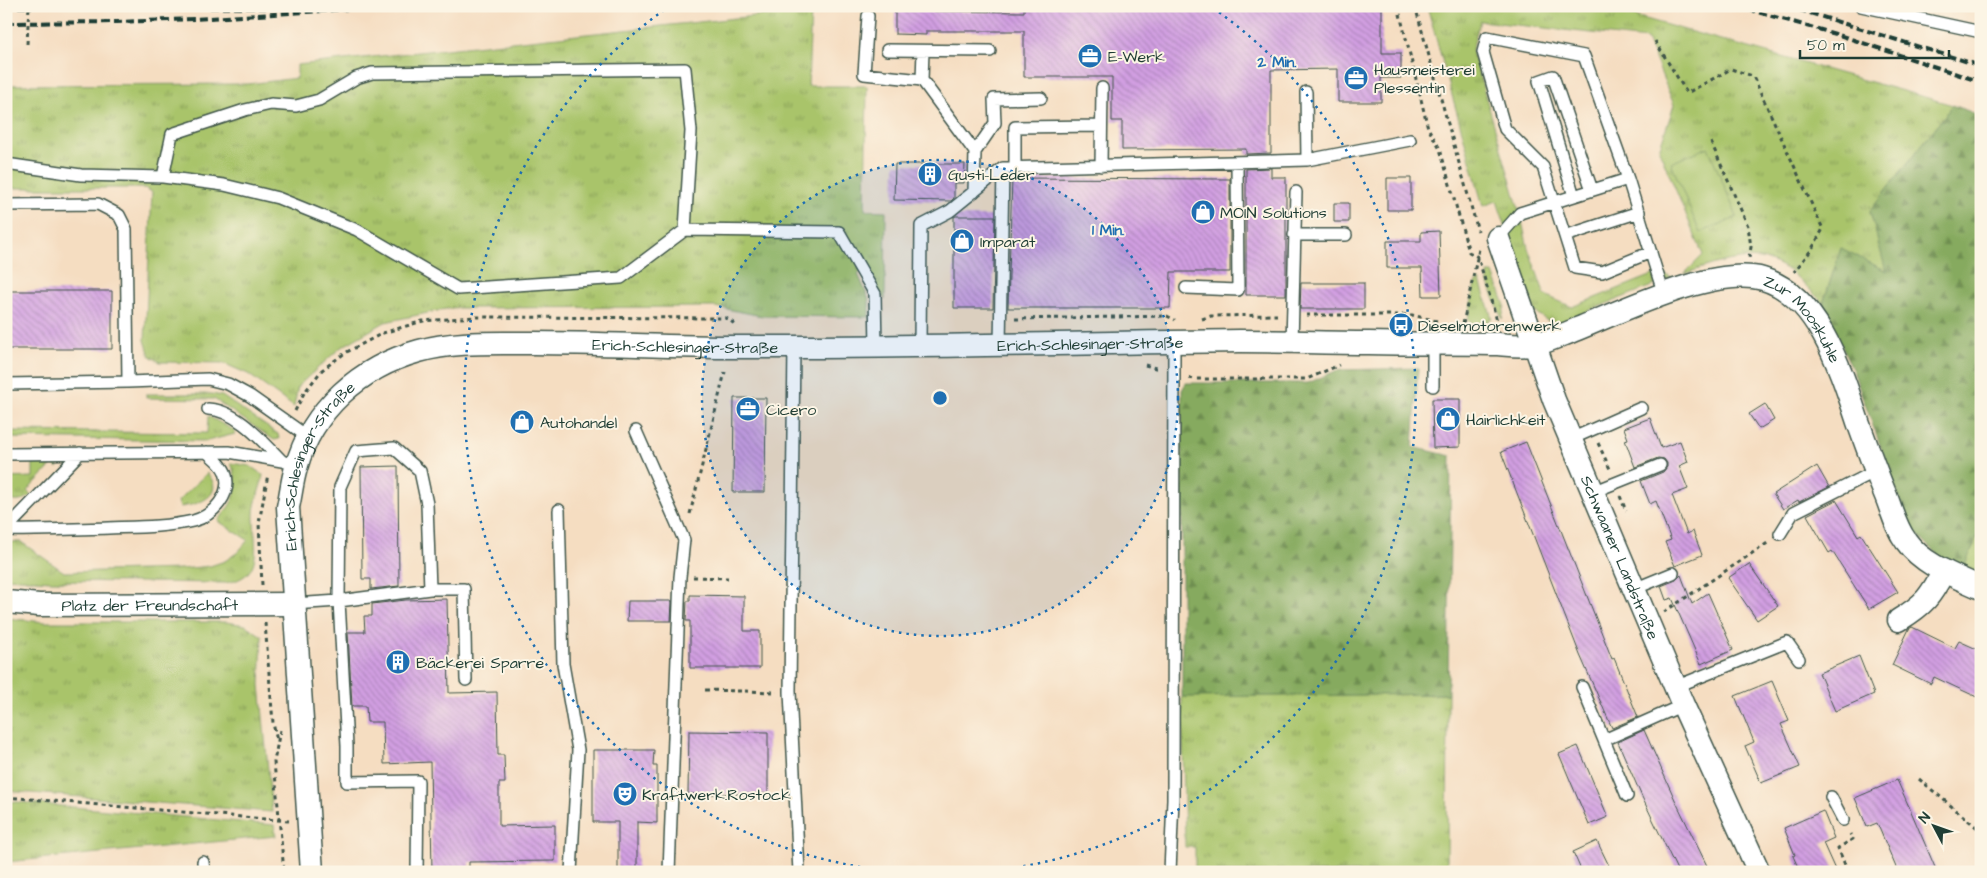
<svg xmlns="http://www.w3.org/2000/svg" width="1987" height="878" font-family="'Architects Daughter',sans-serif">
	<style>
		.grass { fill: url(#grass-tufts); stroke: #648050 }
		.forest { fill: url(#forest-firs); stroke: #52744a }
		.garden { fill: #a9c46b; stroke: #648050 }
		.building { fill: url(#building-back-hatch) }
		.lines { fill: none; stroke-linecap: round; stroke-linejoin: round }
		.lane-casing { stroke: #3f5549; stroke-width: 14 }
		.street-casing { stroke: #3f5549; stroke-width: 25 }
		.path { stroke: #3f5549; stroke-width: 3; stroke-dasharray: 4 4; stroke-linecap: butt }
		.lane { stroke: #fff; stroke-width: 11 }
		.street { stroke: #fff; stroke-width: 22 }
		.rail { stroke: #1f3d34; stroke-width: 4; stroke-dasharray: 8 4; stroke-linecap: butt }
		.ring { fill: none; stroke: #1f6fb2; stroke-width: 2.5; stroke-dasharray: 2.5 5 }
		.labels { text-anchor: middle; stroke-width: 4; stroke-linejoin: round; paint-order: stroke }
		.poi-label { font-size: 16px; fill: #1f3d34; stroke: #fcf5e5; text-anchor: start }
		.street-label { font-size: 16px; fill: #1f3d34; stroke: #fcf5e5 }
		.centre { fill: #1f6fb2; stroke: #fcf5e5; stroke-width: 2.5 }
		.ring-label { font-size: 15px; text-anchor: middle; font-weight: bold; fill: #1f6fb2; stroke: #fcf5e5; stroke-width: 4; stroke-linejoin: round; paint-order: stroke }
	</style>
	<defs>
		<pattern id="grass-tufts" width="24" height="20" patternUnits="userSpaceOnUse" patternTransform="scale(1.25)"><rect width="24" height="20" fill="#a9c46b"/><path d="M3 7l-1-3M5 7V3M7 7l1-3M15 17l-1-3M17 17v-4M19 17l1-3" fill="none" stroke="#89a059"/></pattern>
		<pattern id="forest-firs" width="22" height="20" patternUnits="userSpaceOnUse" patternTransform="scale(1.25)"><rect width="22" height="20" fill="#86aa5f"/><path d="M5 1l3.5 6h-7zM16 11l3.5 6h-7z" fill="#6d8c4f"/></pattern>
		<pattern id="building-back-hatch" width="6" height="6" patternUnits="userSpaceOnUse" patternTransform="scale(1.25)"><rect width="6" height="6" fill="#d29fe2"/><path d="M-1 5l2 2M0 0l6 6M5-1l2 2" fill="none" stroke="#aa83b8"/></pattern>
	</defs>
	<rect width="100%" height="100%" fill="#fcf5e5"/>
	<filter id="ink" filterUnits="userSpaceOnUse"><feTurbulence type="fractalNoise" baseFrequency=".02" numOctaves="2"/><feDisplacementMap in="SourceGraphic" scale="10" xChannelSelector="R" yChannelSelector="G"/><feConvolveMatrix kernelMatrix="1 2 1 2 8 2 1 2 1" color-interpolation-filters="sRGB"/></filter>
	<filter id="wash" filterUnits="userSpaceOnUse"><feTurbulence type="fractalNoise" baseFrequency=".0096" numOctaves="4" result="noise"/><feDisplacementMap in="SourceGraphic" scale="20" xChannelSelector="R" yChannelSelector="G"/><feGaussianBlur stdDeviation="1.12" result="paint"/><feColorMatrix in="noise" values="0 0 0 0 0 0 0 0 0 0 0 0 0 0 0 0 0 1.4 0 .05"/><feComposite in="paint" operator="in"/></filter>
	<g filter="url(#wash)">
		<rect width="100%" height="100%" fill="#f5ddc1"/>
		<!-- grass -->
		<path class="grass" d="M 1427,6 L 1592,6 L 1610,9 L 1953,105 L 1870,211 L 1886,271 L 1841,248 L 1823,303 C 1809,289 1794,271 1775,263 C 1746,251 1712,265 1684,274 L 1703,255 L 1659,150 L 1674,105 L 1647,39 L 1480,21 L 1472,50 L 1520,213 L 1528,248 L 1545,295 L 1572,307 L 1658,273 L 1672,278 L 1555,324 L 1546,320 L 1535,312 L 1497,201 L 1483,206 Z
			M 811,10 L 808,86 L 867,86 L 865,210 L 886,211 L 885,300 L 866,269 L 858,274 L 869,300 L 869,317 L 762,316 L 716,307 L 451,308 L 385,322 L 340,348 L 298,386 L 294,407 L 248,374 L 223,363 L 160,362 L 150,356 L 145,340 L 152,192 L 145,188 L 6,188 L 6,85 L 248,84 L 297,78 L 297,65 Z
			M 1488,273 L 1493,273 L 1505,305 L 1502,319 L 1488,281 Z
			M 1478,280 L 1480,281 L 1492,318 C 1484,326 1476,328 1468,319 L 1475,283 Z
			M 146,394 L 212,394 L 222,396 L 278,434 L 279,439 L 274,440 L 214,399 L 146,398 Z
			M 208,416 L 235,431 L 235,434 L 207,441 L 6,438 L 6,431 L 207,433 Z
			M 33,463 L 56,463 L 58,465 L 57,468 L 53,464 L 27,491 L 31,495 C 22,502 15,504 6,497 L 6,478 L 33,477 Z
			M 231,463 L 250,466 L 263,475 C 261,488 254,503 254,514 C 253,543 267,577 225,583 L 51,581 L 6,578 L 6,542 L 21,542 L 64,572 L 182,569 L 210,566 L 225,561 L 238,552 L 248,540 L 218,521 C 235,500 241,489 231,463 Z
			M 207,473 C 227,495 198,505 180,507 L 178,501 Z
			M 1981,528 L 1981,576 L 1963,569 Z
			M 6,618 L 45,622 L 226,622 L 245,625 L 262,636 L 260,685 L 272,812 L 6,791 Z
			M 1448,694 L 1447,872 L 1195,872 L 1195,847 L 1185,847 L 1182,697 Z
			M 6,801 L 274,825 L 276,836 L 6,862 Z"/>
		<!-- forest -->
		<path class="forest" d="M 1953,105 L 1981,116 L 1981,528 L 1963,569 C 1938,559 1921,542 1907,519 L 1853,371 L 1823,304 L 1841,248 L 1886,271 L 1870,211 Z
			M 1418,368 L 1413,447 L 1451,456 L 1448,694 L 1182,697 L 1182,390 L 1186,383 L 1308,383 L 1338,370 Z"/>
		<!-- garden -->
		<path class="garden" d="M 1708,147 L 1737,217 L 1700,233 L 1671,163 Z"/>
		<g id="blocks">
			<!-- building -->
			<path class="building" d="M 1024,6 L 1382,6 L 1382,53 L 1401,53 L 1401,78 L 1381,78 L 1381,102 L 1338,102 L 1338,69 L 1271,70 L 1271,153 L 1246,154 L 1246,149 L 1122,150 L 1122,121 L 1112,121 L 1112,77 L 1024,77 L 1024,31 L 926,31 L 926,35 L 895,34 L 895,7 L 926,7 L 926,11 L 1024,12 Z
				M 895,164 L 965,164 L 964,183 L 954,183 L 954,198 L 951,201 L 894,200 Z
				M 1271,168 L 1271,177 L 1286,177 L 1286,295 L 1246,295 L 1246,169 Z
				M 1012,178 L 1230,179 L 1230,272 L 1171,272 L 1170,308 L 1008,308 Z
				M 1387,178 L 1411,178 L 1411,210 L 1387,210 Z
				M 1334,203 L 1349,203 L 1349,222 L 1334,222 Z
				M 956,216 L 995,216 L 993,308 L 954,308 L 954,217 Z
				M 1439,231 L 1441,296 L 1423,296 L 1422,268 L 1387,268 L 1387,241 L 1421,241 L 1421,232 Z
				M 1301,283 L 1364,283 L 1364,309 L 1300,309 Z
				M 6,291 L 112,291 L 112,349 L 6,349 Z
				M 734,398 L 766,398 L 765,492 L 733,492 Z
				M 1432,399 L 1460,399 L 1460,447 L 1433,448 Z
				M 1765,404 L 1774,420 L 1759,429 L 1749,414 Z
				M 1650,418 L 1661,448 L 1680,441 L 1688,462 L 1679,466 L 1688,489 L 1672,495 L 1687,534 L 1693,531 L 1702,555 L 1675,566 L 1665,542 L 1671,540 L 1656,501 L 1650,504 L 1641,481 L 1663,472 L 1667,467 L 1667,463 L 1664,459 L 1658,458 L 1635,467 L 1625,440 L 1628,439 L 1624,428 Z
				M 1526,442 L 1612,659 L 1614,658 L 1638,717 L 1612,728 L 1580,655 L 1501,452 Z
				M 398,466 L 399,586 L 371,589 L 371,579 L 362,579 L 361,467 Z
				M 1817,466 L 1829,487 L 1799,502 L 1798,500 L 1783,509 L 1773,494 Z
				M 1836,500 L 1858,536 L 1861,534 L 1898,592 L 1869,609 L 1832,551 L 1829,553 L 1807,515 Z
				M 1749,564 L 1778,606 L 1757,620 L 1728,578 Z
				M 1681,575 L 1692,604 L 1708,593 L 1733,650 L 1701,664 L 1672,598 L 1666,600 L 1661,586 L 1676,580 Z
				M 690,595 L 744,596 L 744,631 L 760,631 L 760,668 L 690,668 L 690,621 L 686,621 L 687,601 L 690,601 Z
				M 447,599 L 449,693 L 497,692 L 498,755 L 504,755 L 505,783 L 499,783 L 499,826 L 555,825 L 555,861 L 469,862 L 469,871 L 432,872 L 430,762 L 384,764 L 383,722 L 367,722 L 366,706 L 352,706 L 348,632 L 365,632 L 364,616 L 372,616 L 372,604 L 406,600 Z
				M 628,601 L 672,601 L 671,621 L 627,621 Z
				M 1912,627 L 1955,648 L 1959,641 L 1981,651 L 1981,699 L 1934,677 L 1931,684 L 1892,665 L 1909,629 Z
				M 1859,656 L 1874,694 L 1835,711 L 1819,673 Z
				M 1772,681 L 1789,721 L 1781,724 L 1800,767 L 1761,783 L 1745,746 L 1754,742 L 1735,696 Z
				M 1644,730 L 1676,802 L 1710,872 L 1678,872 L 1642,797 L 1618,742 Z
				M 689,731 L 768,732 L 768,794 L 688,794 Z
				M 1578,746 L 1608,817 L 1589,825 L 1559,754 Z
				M 593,750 L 654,750 L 653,766 L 657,766 L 657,823 L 637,822 L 637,870 L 618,870 L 618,822 L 593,822 Z
				M 1897,780 L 1910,809 L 1937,872 L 1898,872 L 1877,823 L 1867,827 L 1855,798 Z
				M 1823,811 L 1834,838 L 1823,843 L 1836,872 L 1800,872 L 1793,856 L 1795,855 L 1784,828 Z
				M 1597,841 L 1612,872 L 1582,872 L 1573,852 Z"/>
		</g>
	</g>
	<g filter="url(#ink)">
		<use href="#blocks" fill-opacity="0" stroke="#3f5549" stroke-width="1"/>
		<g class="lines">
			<defs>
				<path id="lane" d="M 1861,6 L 1981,32
					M 868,16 L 864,74 L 922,80
					M 887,50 L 990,51
					M 923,51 L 922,80 L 975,152 L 974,192
					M 1306,92 L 1307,160
					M 975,152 L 995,123 L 994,99 L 1041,98
					M 6,164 L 81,175 L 163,177 L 224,185 L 278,198 L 357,230 L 458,289 L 621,278 L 685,230 L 691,131 L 685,69 L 372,73 L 356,78 L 319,100 L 296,106 L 271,104 L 245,110 L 172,134 L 163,177
					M 1101,166 L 1102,88
					M 1015,168 L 1015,127 L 1101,126
					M 1628,179 L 1584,56 L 1487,37 L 1483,52 L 1505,129 L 1543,167 L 1575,268 L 1602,272 L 1651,252
					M 1574,196 L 1539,81 L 1553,76 L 1592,190
					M 6,205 L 98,204 L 119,215 L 126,229 L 128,382
					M 685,230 L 839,232 L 875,294 L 876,347
					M 1294,235 L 1346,235
					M 1565,236 L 1639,212
					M 1498,238 L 1520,213 L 1628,179 L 1664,295
					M 1186,288 L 1238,290 L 1237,163
					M 1292,342 L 1296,192
					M 1433,344 L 1433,386
					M 1000,345 L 1003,168
					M 920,346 L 921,226 L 950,211 L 1003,168 L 1307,160 L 1410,140
					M 794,347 L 790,692 L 799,872
					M 6,384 L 128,382 L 208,379 L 228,384 L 250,396 L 308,437
					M 208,409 C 237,410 263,442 282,461
					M 636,431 L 684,540 L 680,577 L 669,872
					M 1571,439 L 1641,408
					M 6,454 L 229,452 L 282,461 L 296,465
					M 1593,492 L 1660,465
					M 559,510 L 563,664 L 578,750 L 571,872
					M 13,522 L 80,453
					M 6,530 C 41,531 75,529 109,528 C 137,527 166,527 193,521 C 213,516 233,494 225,472 C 222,464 213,458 207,452
					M 1780,534 L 1793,513 L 1876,471
					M 430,589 L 464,589 L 466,680
					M 1634,589 L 1673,573
					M 293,604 L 339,601 L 430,589 L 427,504 L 420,471 L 394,448 L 356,451 L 340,487 L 339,601 L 347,746 L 347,782 L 418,781 L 417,872
					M 1582,687 L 1627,796
					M 1675,687 L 1787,642 L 1799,659
					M 1604,740 L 1683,705
					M 1831,797 L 1843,820
					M 203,862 L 204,872
					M 1170,872 L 1173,799 L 1174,342"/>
				<g id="street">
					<path id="s1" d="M 1498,238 L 1554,400 L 1683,705 L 1759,872"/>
					<path id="s2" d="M 6,602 L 39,605 L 293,604"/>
					<path d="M 1899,620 C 1925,604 1930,597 1944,571"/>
					<path id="s3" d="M 312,872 L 288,507 C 291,494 292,481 296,468 C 312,409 361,367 419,351 C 451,342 485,343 517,343 C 590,342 663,347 735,347 C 904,348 1072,343 1240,341 C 1283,341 1326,343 1369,343 C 1412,344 1455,343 1498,344 C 1510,345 1525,347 1537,344 C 1546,342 1556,337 1565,334 C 1614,315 1712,265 1763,279 C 1819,295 1842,374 1858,422 C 1867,447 1876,472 1886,496 C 1892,511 1896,528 1906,541 C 1923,565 1955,576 1981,588"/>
				</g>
			</defs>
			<!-- lane casing -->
			<use href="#lane" class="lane-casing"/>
			<!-- street casing -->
			<use href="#street" class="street-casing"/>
			<!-- path -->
			<path class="path" d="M 1398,6 L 1428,128 L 1440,149 L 1469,252 L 1478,257 L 1498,324
				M 1415,6 L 1478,231
				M 1655,41 L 1687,93 L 1731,69 L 1753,76 L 1823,229 L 1812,249 L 1794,272
				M 27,44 L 29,6
				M 1711,142 L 1748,226 L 1751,247 L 1749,258
				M 1306,315 L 1412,315 L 1437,321
				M 1015,319 L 1167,316 L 1175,320
				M 1202,319 L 1211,316 L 1277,315
				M 1463,324 L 1479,249
				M 1145,365 L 1159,369
				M 1189,378 L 1195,379 L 1307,379 L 1339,365
				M 295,411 L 304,393 L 322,370 L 345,353 L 383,333 L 423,321 L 474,317 L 726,318 L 736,325
				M 1598,443 L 1610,469
				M 1620,496 L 1626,511
				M 690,514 L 725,372
				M 693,577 L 728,578
				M 262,585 L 259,523 L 268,474
				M 1664,612 L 1769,542
				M 265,623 L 273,723 L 277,741
				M 705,690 L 777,692
				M 280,730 L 274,762 L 284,872
				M 1919,779 L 1981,831
				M 6,797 L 289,821
				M 1848,872 L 1838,848 L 1853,839 L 1850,834"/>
			<!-- lane -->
			<use href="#lane" class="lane"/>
			<!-- street -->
			<use href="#street" class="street"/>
			<!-- rail -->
			<path class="rail" d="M 1736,6 L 1839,35 L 1981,82
				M 1787,6 L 1981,66
				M 6,7 L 272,8
				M 6,23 L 117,22 L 195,19 L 398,6"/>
		</g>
	</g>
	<!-- distance rings -->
	<circle cx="940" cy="398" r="238" fill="#1f6fb2" fill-opacity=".12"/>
	<g class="ring">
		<circle cx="940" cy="398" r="238"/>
		<path d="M890 871A476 476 0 0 1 667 8M1213 8A476 476 0 0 1 990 871"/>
	</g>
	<!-- icons -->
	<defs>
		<symbol id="office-disc" viewBox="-11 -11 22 22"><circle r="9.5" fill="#1f6fb2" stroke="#fcf5e5"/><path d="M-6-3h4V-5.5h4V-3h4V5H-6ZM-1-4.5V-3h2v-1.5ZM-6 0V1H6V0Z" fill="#fff"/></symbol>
		<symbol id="building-disc" viewBox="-11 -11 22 22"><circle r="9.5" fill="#1f6fb2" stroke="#fcf5e5"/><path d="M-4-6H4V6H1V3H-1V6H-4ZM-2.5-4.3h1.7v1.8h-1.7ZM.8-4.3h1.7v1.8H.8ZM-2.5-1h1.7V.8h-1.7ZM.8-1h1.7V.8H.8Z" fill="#fff"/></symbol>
		<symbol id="shop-disc" viewBox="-11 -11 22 22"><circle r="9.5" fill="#1f6fb2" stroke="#fcf5e5"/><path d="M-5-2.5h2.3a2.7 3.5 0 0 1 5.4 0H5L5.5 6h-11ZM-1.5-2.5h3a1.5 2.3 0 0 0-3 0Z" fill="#fff"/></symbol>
		<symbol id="bus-disc" viewBox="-11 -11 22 22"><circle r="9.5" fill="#1f6fb2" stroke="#fcf5e5"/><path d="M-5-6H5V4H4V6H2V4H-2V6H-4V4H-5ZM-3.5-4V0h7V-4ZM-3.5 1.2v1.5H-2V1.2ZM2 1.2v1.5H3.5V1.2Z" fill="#fff"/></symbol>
		<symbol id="theatre-disc" viewBox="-11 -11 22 22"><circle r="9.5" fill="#1f6fb2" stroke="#fcf5e5"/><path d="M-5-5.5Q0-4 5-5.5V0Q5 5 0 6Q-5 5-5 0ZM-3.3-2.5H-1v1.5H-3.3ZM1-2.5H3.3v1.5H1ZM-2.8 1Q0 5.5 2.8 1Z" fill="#fff"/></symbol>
	</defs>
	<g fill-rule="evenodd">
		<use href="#office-disc" x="1076" y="42" width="28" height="28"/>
		<use href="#office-disc" x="1342" y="64" width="28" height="28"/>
		<use href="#building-disc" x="916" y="160" width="28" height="28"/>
		<use href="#shop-disc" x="1189" y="198" width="28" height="28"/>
		<use href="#shop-disc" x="948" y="227" width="28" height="28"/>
		<use href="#bus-disc" x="1387" y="311" width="28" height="28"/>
		<use href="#office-disc" x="734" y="395" width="28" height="28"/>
		<use href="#shop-disc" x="1434" y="405" width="28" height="28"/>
		<use href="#shop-disc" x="508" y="408" width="28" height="28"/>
		<use href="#building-disc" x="384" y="648" width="28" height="28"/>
		<use href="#theatre-disc" x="611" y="780" width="28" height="28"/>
	</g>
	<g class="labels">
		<!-- poi labels -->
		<g class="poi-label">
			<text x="1108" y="62">E-Werk</text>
			<text x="1374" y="75">Hausmeisterei<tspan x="1374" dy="18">Plessentin</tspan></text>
			<text x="948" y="180">Gusti-Leder</text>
			<text x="1220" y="218">MOIN Solutions</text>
			<text x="980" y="247">Imparat</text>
			<text x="1418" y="331">Dieselmotorenwerk</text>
			<text x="766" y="415">Cicero</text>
			<text x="1466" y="425">Hairlichkeit</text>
			<text x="540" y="428">Autohandel</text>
			<text x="416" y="668">Bäckerei Sparre</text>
			<text x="642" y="800">Kraftwerk.Rostock</text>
		</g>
		<!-- street labels -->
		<g class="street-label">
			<text dy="6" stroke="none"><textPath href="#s3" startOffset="1998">Zur Mooskuhle</textPath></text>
			<text dy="6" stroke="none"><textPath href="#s3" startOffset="1255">Erich-Schlesinger-Straße</textPath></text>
			<text dy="6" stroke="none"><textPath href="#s3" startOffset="850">Erich-Schlesinger-Straße</textPath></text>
			<text dy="6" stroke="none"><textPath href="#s3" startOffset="415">Erich-Schlesinger-Straße</textPath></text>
			<text dy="6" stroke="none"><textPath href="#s1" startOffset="342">Schwaaner Landstraße</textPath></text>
			<text dy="6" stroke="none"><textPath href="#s2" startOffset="144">Platz der Freundschaft</textPath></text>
		</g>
	</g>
	<circle cx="940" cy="398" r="8" class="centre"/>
	<g class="ring-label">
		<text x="1277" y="67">2 Min.</text>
		<text x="1108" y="235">1 Min.</text>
	</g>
	<!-- margin -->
	<rect width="1987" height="878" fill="none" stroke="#fcf5e5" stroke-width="25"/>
	<!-- north arrow -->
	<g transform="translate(1934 826) rotate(311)" stroke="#fcf5e5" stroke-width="4" paint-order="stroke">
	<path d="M0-4L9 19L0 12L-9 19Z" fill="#1f3d34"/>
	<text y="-8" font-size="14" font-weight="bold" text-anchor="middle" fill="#1f3d34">N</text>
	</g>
	<!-- scale -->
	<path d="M1800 50v8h149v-8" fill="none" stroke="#1f3d34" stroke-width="2.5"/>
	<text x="1807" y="50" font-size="15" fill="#1f3d34" stroke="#fcf5e5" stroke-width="4" paint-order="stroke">50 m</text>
</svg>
